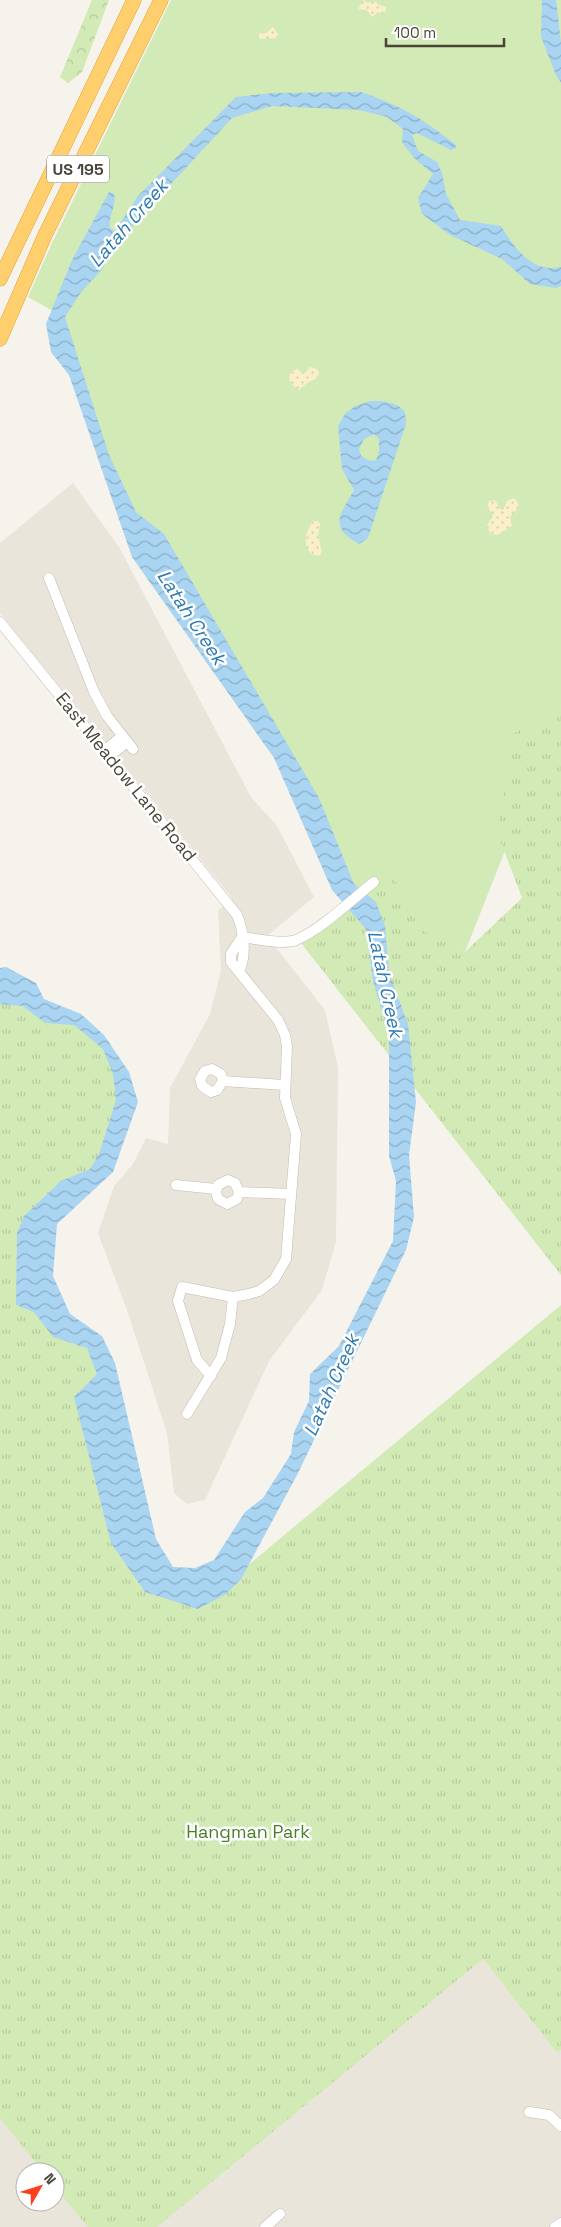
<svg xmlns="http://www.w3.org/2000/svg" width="561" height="2227" font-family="'Space Grotesk',sans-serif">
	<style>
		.residential { fill: #eae5da }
		.green { fill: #d2eab5 }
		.forest { fill: url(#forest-crowns) }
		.sand { fill: url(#sand-dots) }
		.park { fill: url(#park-tufts) }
		.water { fill: url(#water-waves); fill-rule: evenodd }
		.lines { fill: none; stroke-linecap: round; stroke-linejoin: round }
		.minor-casing { stroke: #c2bbae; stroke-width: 11 }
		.highway-casing { stroke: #e0a43c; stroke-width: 15 }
		.minor { stroke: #fff; stroke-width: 10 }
		.highway { stroke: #ffcf6e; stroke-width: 14 }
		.labels { text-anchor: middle; stroke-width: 5; stroke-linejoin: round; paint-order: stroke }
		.shield { fill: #fff; stroke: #817c74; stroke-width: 1 }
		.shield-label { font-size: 16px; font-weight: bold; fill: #4b4439 }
		.street-label { font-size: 18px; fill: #4b4439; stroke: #fff }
		.park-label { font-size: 18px; fill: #4a7f2a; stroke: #fff }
		.water-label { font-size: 19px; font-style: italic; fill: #2e7ab2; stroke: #fff }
	</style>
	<defs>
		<pattern id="forest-crowns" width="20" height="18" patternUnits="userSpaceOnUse" patternTransform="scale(1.25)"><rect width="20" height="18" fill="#d2eab5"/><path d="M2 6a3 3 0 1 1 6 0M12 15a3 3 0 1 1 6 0" fill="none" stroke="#b6ca9c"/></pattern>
		<pattern id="sand-dots" width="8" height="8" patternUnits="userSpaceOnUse" patternTransform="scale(1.25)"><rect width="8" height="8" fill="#f9efc9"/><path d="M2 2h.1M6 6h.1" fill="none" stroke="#d7cead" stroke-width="1.8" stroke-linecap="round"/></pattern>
		<pattern id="park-tufts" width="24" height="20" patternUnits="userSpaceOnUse" patternTransform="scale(1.25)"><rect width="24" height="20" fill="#d2eab5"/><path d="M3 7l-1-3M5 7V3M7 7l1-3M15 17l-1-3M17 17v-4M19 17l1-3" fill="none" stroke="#b6ca9c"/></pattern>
		<pattern id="water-waves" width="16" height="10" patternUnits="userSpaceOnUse" patternTransform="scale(1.25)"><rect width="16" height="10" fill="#a9d4f2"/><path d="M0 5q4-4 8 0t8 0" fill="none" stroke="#8caec5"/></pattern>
	</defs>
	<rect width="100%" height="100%" fill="#f6f3ec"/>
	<!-- residential -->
	<path class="residential" d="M 73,483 L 119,547 L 251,797 L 277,826 L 314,897 L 267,936 L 325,1010 L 338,1068 L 336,1242 L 322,1290 L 269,1361 L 205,1500 L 187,1504 L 174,1493 L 167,1433 L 127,1310 L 98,1233 L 114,1186 L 133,1164 L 146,1138 L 168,1144 L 170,1088 L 210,1014 L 221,970 L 218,911 L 232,898 L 0,613 L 0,543 Z
		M 483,1959 L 557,2053 L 561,2050 L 561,2227 L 156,2227 Z
		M 0,2116 L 45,2172 L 25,2172 L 25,2202 L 55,2202 L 55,2185 L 89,2227 L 0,2227 Z"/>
	<!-- green -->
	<path class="green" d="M 171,0 L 561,0 L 561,709 L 465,952 L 354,903 L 311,808 L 128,514 L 58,314 L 28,297 L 53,241 Z"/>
	<!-- forest -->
	<path class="forest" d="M 92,0 L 109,0 L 82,72 L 68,83 L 60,77 Z"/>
	<!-- sand -->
	<path class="sand" d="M 363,0 L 368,3 L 374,1 L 379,5 L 386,7 L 386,11 L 382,13 L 378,12 L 372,17 L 367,10 L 358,9 Z
		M 273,27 L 278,34 L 276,38 L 259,39 L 259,33 L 266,33 Z
		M 310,367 L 317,369 L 319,373 L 317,378 L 307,383 L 299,390 L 292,385 L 289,378 L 291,372 L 297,369 L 304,374 Z
		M 514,498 L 518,503 L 519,507 L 510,517 L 512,526 L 498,535 L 491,534 L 487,527 C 490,515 498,520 487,507 L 489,501 L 495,500 L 500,509 L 503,510 L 507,501 Z
		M 313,521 L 318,521 L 320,524 L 318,536 L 322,552 L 319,556 L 311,554 C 302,544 306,531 313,521 Z"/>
	<!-- park -->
	<path class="park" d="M 561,709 L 561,1275 L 301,943 L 391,872 L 421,930 L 465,952 L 522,898 L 497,832 L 507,778 L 503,753 L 509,736 Z
		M 0,990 L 79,1020 L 103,1042 L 122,1073 L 101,1172 L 64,1196 L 33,1280 L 94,1341 L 158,1580 L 247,1566 L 561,1305 L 561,2050 L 557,2053 L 483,1959 L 157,2227 L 88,2227 L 55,2187 L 55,2172 L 43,2172 L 0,2118 Z"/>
	<!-- water -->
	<path class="water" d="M 542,0 L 556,0 L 561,43 L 561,83 L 556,75 L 541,37 Z
		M 361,92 C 402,106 421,118 455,144 L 456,148 L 451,150 L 417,133 L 412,135 L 418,151 L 437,162 L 442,173 L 446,194 L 460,220 L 501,226 C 514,247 532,274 561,267 L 561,286 L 556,288 L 530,284 L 502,259 L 450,235 L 422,214 L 418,198 L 433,174 L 414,158 L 402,142 L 403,129 L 387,117 L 359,110 L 272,106 L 232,118 L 122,237 L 100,272 L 81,292 L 65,317 L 109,455 L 136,512 L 164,534 L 319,798 L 354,884 L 376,902 L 385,926 L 389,973 L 408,1024 L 416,1102 L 409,1155 L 414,1217 L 406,1250 L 297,1475 L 241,1579 L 226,1594 L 198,1609 L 145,1592 L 111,1543 L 74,1397 L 97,1374 L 87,1348 L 53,1337 L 34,1312 L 16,1305 L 17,1233 L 24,1216 L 61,1181 L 90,1169 L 99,1154 L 116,1100 L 113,1074 L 103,1049 L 74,1025 L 45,1023 L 23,1006 L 0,1004 L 0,968 L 6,967 L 36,983 L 44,999 L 81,1014 L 104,1035 L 129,1072 L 138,1102 L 113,1172 L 57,1224 L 53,1276 L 70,1314 L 102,1336 L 115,1363 L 156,1539 L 173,1567 L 195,1568 L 214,1560 L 245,1512 L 263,1498 L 291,1454 L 294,1432 L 309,1401 L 310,1374 L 339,1346 L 393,1241 L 396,1181 L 389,1156 L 389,1034 L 373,981 L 366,929 L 332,890 L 274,758 L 132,557 L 69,375 L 51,352 L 46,324 L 72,260 L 109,192 L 114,194 C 117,205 108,216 110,228 L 115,231 L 138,196 L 236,97 L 273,93 Z
		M 371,401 C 383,401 398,402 405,412 L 406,424 L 370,532 L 367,539 L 359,544 C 328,527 340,515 354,490 L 342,469 L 338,426 L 345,414 L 355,406 ZM 374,434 L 379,439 L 379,452 L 376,460 L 370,461 L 361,456 L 359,449 L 364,439 Z"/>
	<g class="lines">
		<defs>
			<path id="minor" d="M 49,578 L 94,692 L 107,716 L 133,749
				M 0,622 L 237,915 C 244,932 247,955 239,972
				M 104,751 L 122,736
				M 109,757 L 127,742
				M 242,937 C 257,939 283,945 296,940 C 323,928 351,900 374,882
				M 223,1081 L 217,1090 L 211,1092 L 202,1086 L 200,1079 L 205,1071 L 212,1069 L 221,1074 L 223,1081 L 284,1085
				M 176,1185 L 216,1189
				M 239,1192 L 237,1199 L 227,1204 L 218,1199 L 216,1192 L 218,1185 L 228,1180 L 235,1183 L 239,1192 L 291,1194
				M 211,1376 L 197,1360 L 178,1301 L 182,1287 L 233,1297 L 249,1294 L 259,1291 L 274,1280 L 286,1259 L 296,1134 L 285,1098 L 287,1046 L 285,1035 L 278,1020 L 231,962 L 231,954 L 242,937
				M 187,1414 L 221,1358 L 230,1324 L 233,1297
				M 529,2112 L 549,2115 L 561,2126
				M 265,2227 L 280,2214
				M 555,2227 L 561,2223"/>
			<path id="highway" d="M 0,279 L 134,0
				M 0,339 L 45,235 L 161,0"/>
		</defs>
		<!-- minor casing -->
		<use href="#minor" class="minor-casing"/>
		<!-- highway casing -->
		<use href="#highway" class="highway-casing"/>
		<!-- minor -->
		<use href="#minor" class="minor"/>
		<!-- highway -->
		<use href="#highway" class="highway"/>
	</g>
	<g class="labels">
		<!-- shield labels -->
		<rect class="shield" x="47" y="155.5" width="62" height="27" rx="4"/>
		<g class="shield-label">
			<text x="78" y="175">US 195</text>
		</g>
		<!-- street labels -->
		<g class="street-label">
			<text transform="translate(126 777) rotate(51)" y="6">East Meadow Lane Road</text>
		</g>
		<!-- park labels -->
		<g class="park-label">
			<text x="248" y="1838">Hangman Park</text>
		</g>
		<!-- water labels -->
		<g class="water-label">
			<text transform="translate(128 223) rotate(-49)" y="7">Latah Creek</text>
			<text transform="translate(192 617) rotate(57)" y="7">Latah Creek</text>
			<text transform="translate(386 984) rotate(78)" y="7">Latah Creek</text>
			<text transform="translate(331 1385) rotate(-66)" y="7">Latah Creek</text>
		</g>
	</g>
	<!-- north arrow -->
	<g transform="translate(40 2187) rotate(51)"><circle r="24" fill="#ffffff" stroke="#b7b4b0"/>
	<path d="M0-4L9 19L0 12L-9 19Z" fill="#fc3f1d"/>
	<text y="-8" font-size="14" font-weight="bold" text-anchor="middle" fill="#4b4439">N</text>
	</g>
	<!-- scale -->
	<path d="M386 38v8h118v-8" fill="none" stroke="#4b4439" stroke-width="2.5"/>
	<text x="394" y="38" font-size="15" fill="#4b4439" stroke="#ffffff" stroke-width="4" paint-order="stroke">100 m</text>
</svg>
